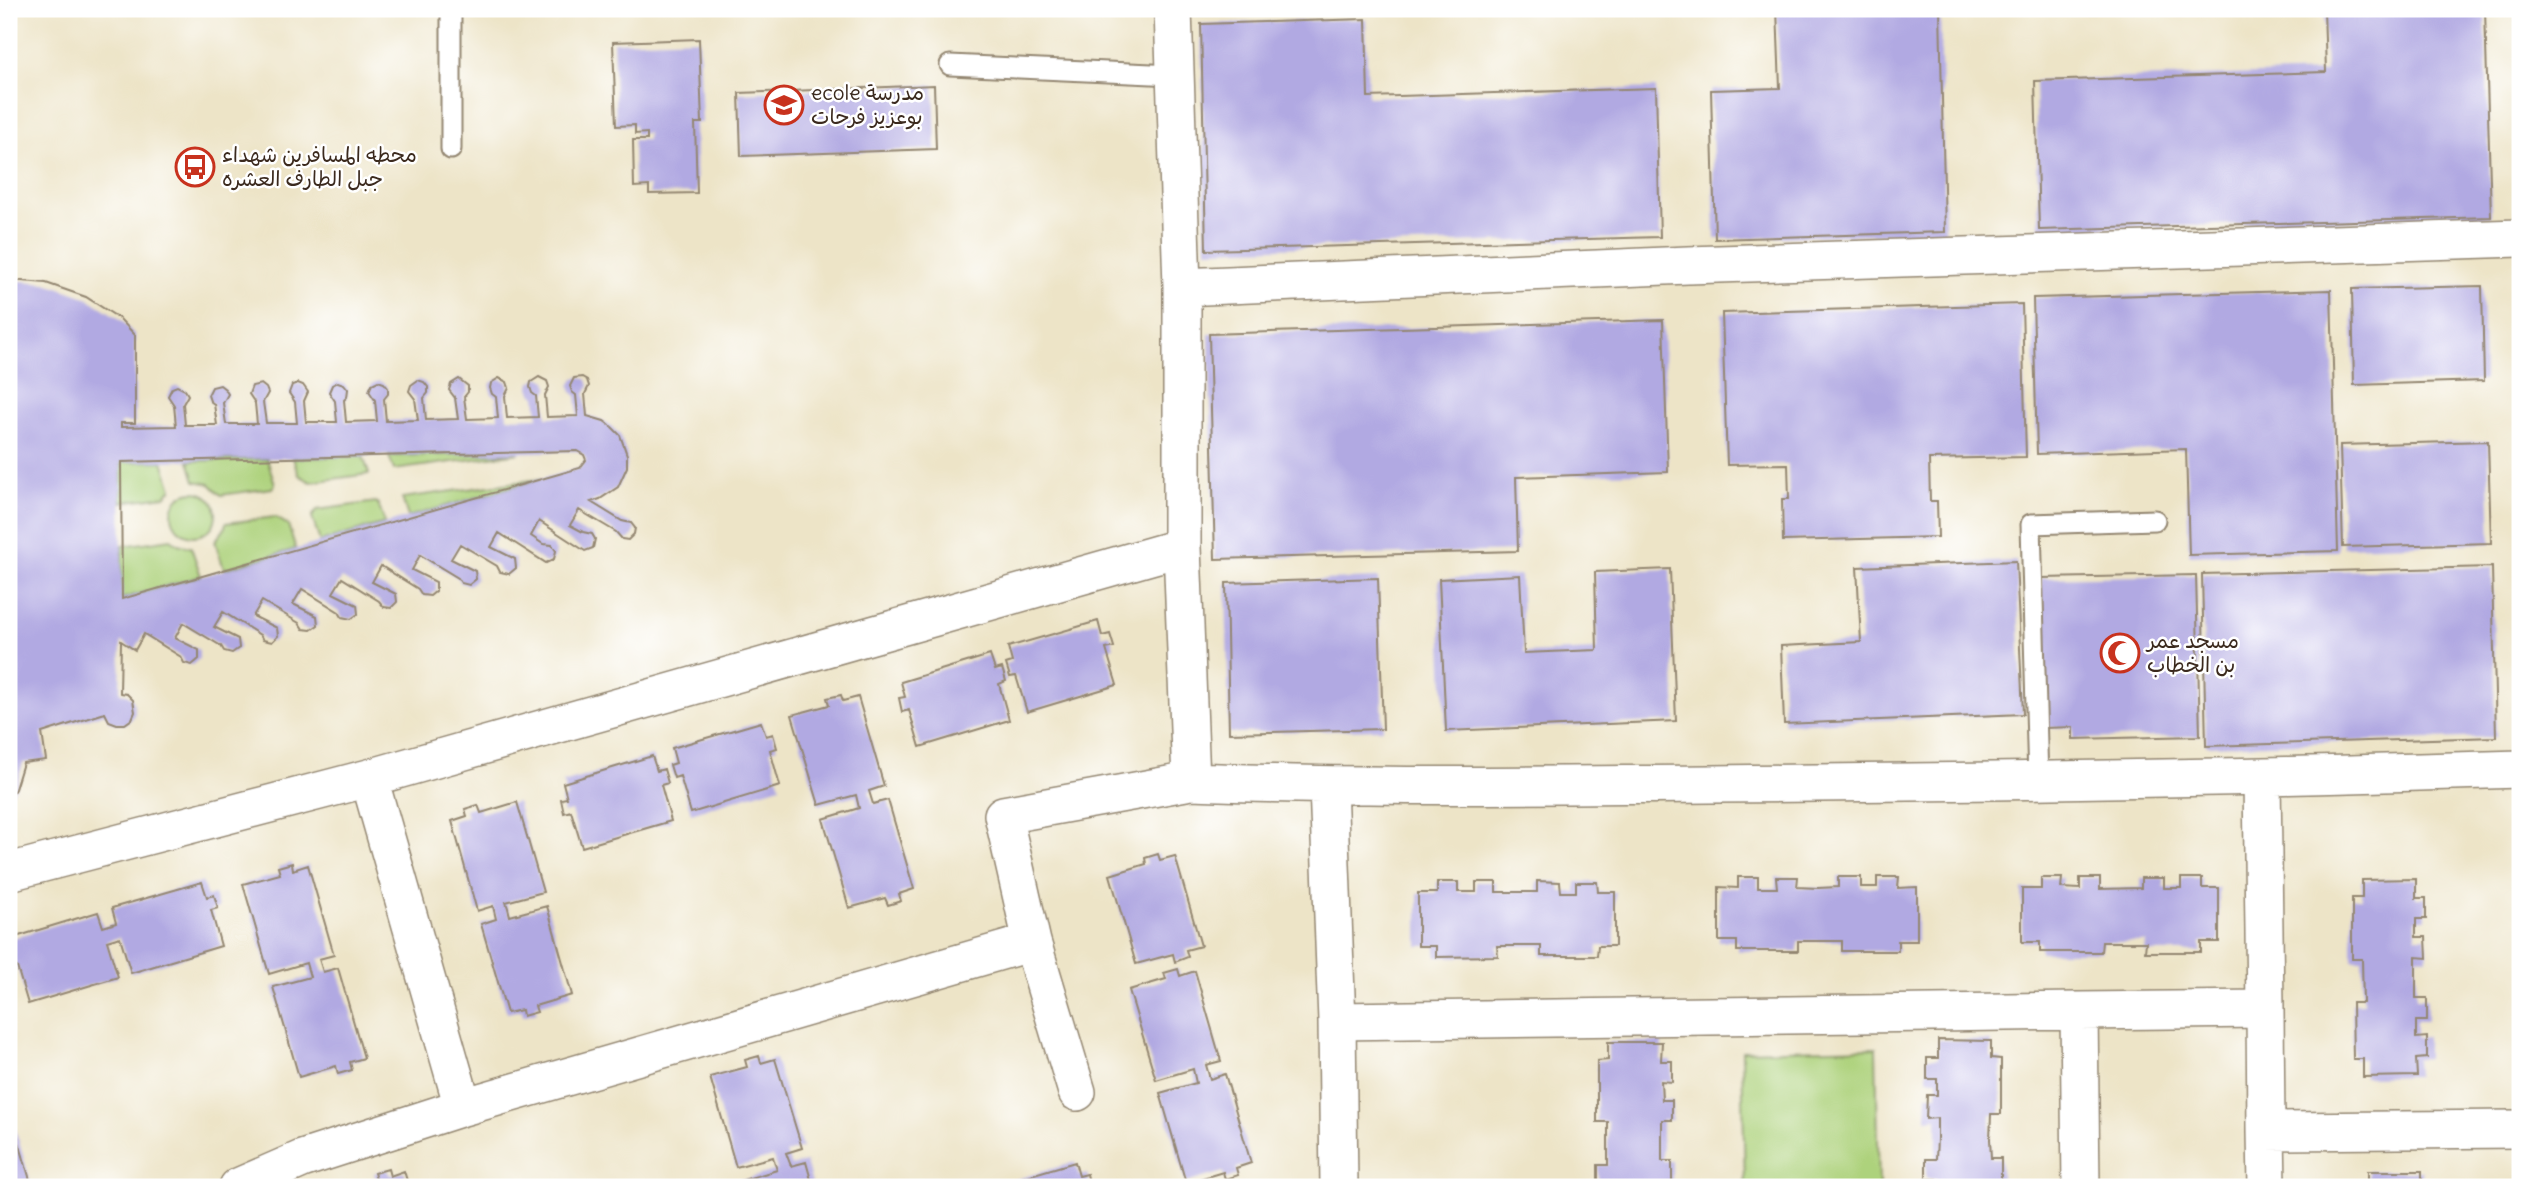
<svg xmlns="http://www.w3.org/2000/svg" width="2529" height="1196" font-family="Delius,'Playpen Sans Arabic',sans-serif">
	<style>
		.green { fill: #add27c; stroke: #747e4d; stroke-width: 2 }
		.building { fill: #b1a9e2; fill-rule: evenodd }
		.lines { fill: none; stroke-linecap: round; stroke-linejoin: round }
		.lane-casing { stroke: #948772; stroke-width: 23 }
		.street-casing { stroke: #948772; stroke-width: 40 }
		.lane { stroke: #fff; stroke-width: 19 }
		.street { stroke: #fff; stroke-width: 37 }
		.labels { text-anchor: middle; stroke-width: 5; stroke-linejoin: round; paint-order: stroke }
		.poi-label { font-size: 21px; fill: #3b2a1e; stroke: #fff; text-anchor: start }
	</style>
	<rect width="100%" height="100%" fill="#fff"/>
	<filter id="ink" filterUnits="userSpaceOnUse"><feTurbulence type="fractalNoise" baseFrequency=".0143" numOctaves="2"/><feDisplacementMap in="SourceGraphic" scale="14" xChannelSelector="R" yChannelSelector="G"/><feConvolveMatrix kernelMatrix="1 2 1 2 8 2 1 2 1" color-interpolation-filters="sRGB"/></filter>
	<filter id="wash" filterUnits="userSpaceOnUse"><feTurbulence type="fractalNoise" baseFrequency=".00686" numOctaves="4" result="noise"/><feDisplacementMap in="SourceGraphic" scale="28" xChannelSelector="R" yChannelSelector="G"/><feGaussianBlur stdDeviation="1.57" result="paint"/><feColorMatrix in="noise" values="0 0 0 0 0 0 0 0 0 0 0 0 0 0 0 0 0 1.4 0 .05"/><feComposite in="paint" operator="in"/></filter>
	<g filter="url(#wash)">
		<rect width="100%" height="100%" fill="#ede4c7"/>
		<!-- green -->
		<path class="green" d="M 519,453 L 394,470 L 389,456 Z
			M 363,456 L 369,474 L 311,482 L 299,475 L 293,458 Z
			M 267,459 L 275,484 L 272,488 L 221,495 L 210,484 L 195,481 L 189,461 Z
			M 163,461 L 172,489 L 165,496 L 121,502 L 121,462 Z
			M 540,479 L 408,517 L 402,498 Z
			M172 514a22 22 0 1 1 44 0a22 22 0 1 1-44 0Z
			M 376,502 L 378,504 L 385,523 L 320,542 L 312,517 L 317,510 Z
			M 275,517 L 288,525 L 296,549 L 224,569 L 215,541 L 224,530 L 226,523 Z
			M 171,539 L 178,544 L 191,547 L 201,576 L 121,599 L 122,546 Z
			M 1876,1048 L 1879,1187 L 1745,1187 L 1742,1051 Z"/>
		<g id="blocks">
			<!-- building -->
			<path class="building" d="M 1777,9 L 1940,9 L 1945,232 L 1715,239 L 1711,90 L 1780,88 Z
				M 2324,9 L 2485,9 L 2491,217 L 2039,230 L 2035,81 L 2326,72 Z
				M 1366,19 L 1368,97 L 1656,88 L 1660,237 L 1206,250 L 1201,24 Z
				M 699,39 L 702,123 L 695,123 L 697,193 L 649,194 L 649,186 L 634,187 L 633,140 L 647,140 L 647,133 L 635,134 L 635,125 L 616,126 L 613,42 Z
				M 934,85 L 936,149 L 741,156 L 739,93 Z
				M 9,280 L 46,283 L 86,297 L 120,319 L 135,335 L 135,423 L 121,423 L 121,427 L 176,426 L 174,405 L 168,396 L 172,388 L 177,386 L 185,390 L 188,395 L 183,404 L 185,425 L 217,425 L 214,404 L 210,401 L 208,395 L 212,387 L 220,385 L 225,389 L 228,394 L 223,403 L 226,424 L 257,424 L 255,403 L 249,394 L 252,386 L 261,384 L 266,388 L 268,393 L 263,402 L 266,423 L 297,423 L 295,402 L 289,393 L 292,385 L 298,383 L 303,385 L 308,392 L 304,401 L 306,422 L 337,422 L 335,401 L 329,392 L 332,385 L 338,382 L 344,384 L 348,389 L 347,397 L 344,400 L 346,422 L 377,421 L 375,400 L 369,391 L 372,384 L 378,381 L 384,383 L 388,388 L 388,394 L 384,399 L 386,421 L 418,420 L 415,399 L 409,391 L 411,385 L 418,380 L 424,382 L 428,387 L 428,393 L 424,398 L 426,420 L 458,419 L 455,398 L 449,390 L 451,384 L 459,379 L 468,386 L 468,392 L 464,397 L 467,419 L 498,418 L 496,397 L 492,394 L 490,388 L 491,383 L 499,378 L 507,382 L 509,388 L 505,396 L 507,418 L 538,417 L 536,396 L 532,393 L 530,387 L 531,382 L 539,377 L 547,381 L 549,387 L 545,395 L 547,417 L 578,416 L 576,395 L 572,392 L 570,386 L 574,378 L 582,377 L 587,380 L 589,386 L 585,394 L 587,416 L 604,421 L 612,427 L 620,435 L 627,455 L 627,467 L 618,487 L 600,499 L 591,502 L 622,521 L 631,523 L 635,528 L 634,534 L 628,540 L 622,539 L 616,532 L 579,510 L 570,525 L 583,532 L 592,534 L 595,539 L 593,548 L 585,551 L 539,521 L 531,536 L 543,544 L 552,545 L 556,551 L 554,559 L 546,563 L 499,533 L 491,547 L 515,559 L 516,568 L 509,574 L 500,572 L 497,566 L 460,544 L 451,559 L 475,571 L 476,579 L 469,585 L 461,583 L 458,578 L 420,555 L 412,570 L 436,582 L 436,591 L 430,596 L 422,595 L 418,589 L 381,566 L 372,582 L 396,594 L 397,602 L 391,608 L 384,607 L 379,601 L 342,578 L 333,593 L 357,605 L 358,614 L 351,619 L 342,617 L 339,612 L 302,589 L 293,604 L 317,616 L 318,625 L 311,630 L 303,629 L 299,623 L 262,601 L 253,616 L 277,628 L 278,636 L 272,642 L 263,640 L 260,635 L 223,612 L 214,627 L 238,639 L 239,648 L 232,653 L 224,651 L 221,646 L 183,623 L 175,638 L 199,650 L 199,659 L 192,665 L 184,663 L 181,657 L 144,634 L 135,650 L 121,641 L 120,693 L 127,694 L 133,700 L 135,712 L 132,719 L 125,724 L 117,724 L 109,721 L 105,713 L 42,733 L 46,760 L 23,763 L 15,789 L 9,798 ZM 577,451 L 584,455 L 586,460 L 580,468 L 122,599 L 121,462 Z
				M 2482,286 L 2484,381 L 2354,385 L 2352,289 Z
				M 2331,290 L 2338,551 L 2189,555 L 2186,449 L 2037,454 L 2033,298 Z
				M 2022,304 L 2026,457 L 1929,459 L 1930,501 L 1937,501 L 1938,537 L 1783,541 L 1782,499 L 1789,499 L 1788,464 L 1727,465 L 1722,313 Z
				M 1663,320 L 1668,472 L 1516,477 L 1518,551 L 1215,559 L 1209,334 Z
				M 2488,441 L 2491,543 L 2343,547 L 2340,445 Z
				M 2016,561 L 2023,714 L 1784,724 L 1781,646 L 1861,642 L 1857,567 Z
				M 2492,567 L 2496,737 L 2206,746 L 2202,574 Z
				M 1670,569 L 1676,721 L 1446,731 L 1439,579 L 1520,575 L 1524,653 L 1597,650 L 1595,572 Z
				M 2196,575 L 2200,736 L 2073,739 L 2073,727 L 2044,728 L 2041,578 Z
				M 1378,578 L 1383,729 L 1229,733 L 1226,583 Z
				M 1098,621 L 1102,636 L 1110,634 L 1114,647 L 1106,649 L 1117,685 L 1027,712 L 1016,676 L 1010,677 L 1006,664 L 1012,662 L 1008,647 Z
				M 990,655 L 995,670 L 1002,668 L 1006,681 L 999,684 L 1009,720 L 920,747 L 909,710 L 902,712 L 899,698 L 905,697 L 901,682 Z
				M 841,695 L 843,701 L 858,697 L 884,786 L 869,791 L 873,804 L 888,800 L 914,889 L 899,894 L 901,901 L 888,905 L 885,898 L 849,908 L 823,819 L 859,808 L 856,795 L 819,805 L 792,715 L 829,705 L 827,698 Z
				M 761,722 L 766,736 L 773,734 L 777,748 L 770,750 L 780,786 L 691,813 L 680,776 L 674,778 L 670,765 L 676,763 L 672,748 Z
				M 652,756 L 657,771 L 664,769 L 668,783 L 661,785 L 671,821 L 582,847 L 571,811 L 564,813 L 561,799 L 567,798 L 563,783 Z
				M 517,802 L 543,892 L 506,902 L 508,908 L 510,916 L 547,906 L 572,995 L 535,1006 L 537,1012 L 523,1016 L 522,1010 L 507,1013 L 481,924 L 496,919 L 493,906 L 477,911 L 452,821 L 467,816 L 465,809 L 478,805 L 481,813 Z
				M 1158,854 L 1160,860 L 1175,856 L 1201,946 L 1186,950 L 1188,957 L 1175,962 L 1173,954 L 1136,964 L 1110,875 L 1146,864 L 1145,858 Z
				M 292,863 L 293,870 L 308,865 L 334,955 L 319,959 L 323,972 L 338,968 L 364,1058 L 350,1062 L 352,1070 L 338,1074 L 336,1066 L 299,1077 L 273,987 L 310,977 L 306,963 L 269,974 L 243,884 L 280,874 L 278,867 Z
				M 1738,877 L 1758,877 L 1758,888 L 1777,888 L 1776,877 L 1798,877 L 1797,887 L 1818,888 L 1838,887 L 1838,877 L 1861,877 L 1861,887 L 1877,887 L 1877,877 L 1899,877 L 1898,888 L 1917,887 L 1917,941 L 1898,941 L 1898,951 L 1842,951 L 1842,941 L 1798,941 L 1798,951 L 1737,951 L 1737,941 L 1719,941 L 1719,887 L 1738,888 Z
				M 2041,878 L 2062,878 L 2061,888 L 2080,889 L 2080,878 L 2100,878 L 2100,889 L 2141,888 L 2141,878 L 2164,878 L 2164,888 L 2181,888 L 2181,878 L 2202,878 L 2202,888 L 2219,888 L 2219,942 L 2201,942 L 2201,952 L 2145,952 L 2146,942 L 2102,942 L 2101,952 L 2040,952 L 2040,942 L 2022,942 L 2022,889 L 2041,889 Z
				M 2416,879 L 2416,898 L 2426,898 L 2426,919 L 2416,919 L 2416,937 L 2426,937 L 2427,958 L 2416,957 L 2416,998 L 2427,998 L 2427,1021 L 2416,1021 L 2416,1038 L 2427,1037 L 2427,1058 L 2416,1059 L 2417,1076 L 2363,1077 L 2363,1059 L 2353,1059 L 2352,1003 L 2363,1003 L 2362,959 L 2352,959 L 2352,898 L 2362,898 L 2362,880 Z
				M 1537,881 L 1560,882 L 1561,892 L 1576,892 L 1576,882 L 1597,882 L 1598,892 L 1615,892 L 1615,946 L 1598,946 L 1597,956 L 1541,956 L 1541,946 L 1497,946 L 1498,956 L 1436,957 L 1436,946 L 1418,946 L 1418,893 L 1437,893 L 1437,882 L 1458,882 L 1458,892 L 1476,892 L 1476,882 L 1496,882 L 1496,892 L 1537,892 Z
				M 202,882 L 207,897 L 214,895 L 218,908 L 211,910 L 221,946 L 131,973 L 120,937 L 107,941 L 118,977 L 28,1004 L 17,967 L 11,969 L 9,955 L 13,954 L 9,939 L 98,912 L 103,927 L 116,923 L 112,908 Z
				M 1178,969 L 1180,976 L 1195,971 L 1221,1061 L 1206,1065 L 1210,1079 L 1225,1074 L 1251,1163 L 1236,1168 L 1238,1175 L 1225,1179 L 1223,1172 L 1186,1183 L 1160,1093 L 1196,1083 L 1193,1069 L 1156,1080 L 1129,990 L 1166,979 L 1164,973 Z
				M 1938,1040 L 1991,1041 L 1991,1058 L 2001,1059 L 2001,1114 L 1991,1114 L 1990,1139 L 1991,1158 L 2001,1158 L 2001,1187 L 1936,1187 L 1937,1179 L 1926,1179 L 1926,1159 L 1936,1159 L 1937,1139 L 1937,1118 L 1926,1119 L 1927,1095 L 1937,1095 L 1937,1079 L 1927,1079 L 1927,1058 L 1938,1058 Z
				M 1608,1042 L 1662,1042 L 1661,1061 L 1672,1061 L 1672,1082 L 1661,1081 L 1662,1100 L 1672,1100 L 1672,1120 L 1662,1120 L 1662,1161 L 1672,1161 L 1672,1184 L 1662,1184 L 1662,1187 L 1598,1187 L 1598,1165 L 1608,1165 L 1608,1122 L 1597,1122 L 1597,1061 L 1608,1060 Z
				M 759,1056 L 761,1063 L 775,1059 L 802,1148 L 786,1153 L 791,1166 L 806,1162 L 813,1187 L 742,1187 L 740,1181 L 777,1170 L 775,1164 L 773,1157 L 736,1167 L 710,1077 L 747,1067 L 745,1060 Z
				M 12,1118 L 32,1187 L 9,1187 L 9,1119 Z
				M 1075,1162 L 1079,1176 L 1087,1174 L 1090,1187 L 990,1187 Z
				M 388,1169 L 390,1176 L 404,1171 L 409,1187 L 353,1187 L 376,1179 L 374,1173 Z
				M 2368,1171 L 2422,1171 L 2422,1187 L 2368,1187 Z"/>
		</g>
	</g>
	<g filter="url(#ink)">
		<use href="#blocks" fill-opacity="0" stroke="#948772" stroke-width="2"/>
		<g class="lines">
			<defs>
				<path id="lane" d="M 950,65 L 1174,75
					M 451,149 L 451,9
					M 2038,782 L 2031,524 L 2155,520"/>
				<path id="street" d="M 1173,9 L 1182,287
					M 2520,238 L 1688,265 L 1182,287 L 1182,547 L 1191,781 C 1364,788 1538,785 1712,784 C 1982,782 2251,778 2520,769
					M 369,778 L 463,1107
					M 1328,786 L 1337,1021 L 1339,1187
					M 9,872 L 369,778 L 1182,547
					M 2265,1009 L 2266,1131
					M 1337,1021 L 2079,1011
					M 1077,1092 L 1032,942 L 1003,815 L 1191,781
					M 238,1187 L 302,1159 L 463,1107 L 1032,942
					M 2081,1187 L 2079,1011 L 2265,1009 L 2262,778
					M 2267,1187 L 2266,1131 L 2520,1129"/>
			</defs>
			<!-- lane casing -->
			<use href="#lane" class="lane-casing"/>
			<!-- street casing -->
			<use href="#street" class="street-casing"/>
			<!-- lane -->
			<use href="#lane" class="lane"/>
			<!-- street -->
			<use href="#street" class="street"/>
		</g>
	</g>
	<!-- icons -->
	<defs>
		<symbol id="school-ring" viewBox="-11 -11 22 22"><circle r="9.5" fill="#fff" stroke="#c8321e" stroke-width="1.5"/><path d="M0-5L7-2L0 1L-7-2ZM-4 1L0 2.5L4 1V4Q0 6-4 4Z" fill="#c8321e"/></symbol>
		<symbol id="bus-ring" viewBox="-11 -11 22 22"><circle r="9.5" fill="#fff" stroke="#c8321e" stroke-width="1.5"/><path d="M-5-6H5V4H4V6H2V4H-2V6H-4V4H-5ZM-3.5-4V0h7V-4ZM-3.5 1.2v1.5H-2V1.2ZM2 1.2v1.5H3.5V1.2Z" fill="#c8321e"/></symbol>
		<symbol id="mosque-ring" viewBox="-11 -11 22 22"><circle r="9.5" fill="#fff" stroke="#c8321e" stroke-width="1.5"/><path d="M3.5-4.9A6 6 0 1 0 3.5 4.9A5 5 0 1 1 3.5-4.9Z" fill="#c8321e"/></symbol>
	</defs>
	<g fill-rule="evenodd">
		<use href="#school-ring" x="762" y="83" width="44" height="44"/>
		<use href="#bus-ring" x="173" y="145" width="44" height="44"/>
		<use href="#mosque-ring" x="2098" y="631" width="44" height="44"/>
	</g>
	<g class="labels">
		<!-- poi labels -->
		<g class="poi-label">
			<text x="811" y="100">ecole مدرسة<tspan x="811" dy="24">بوعزيز فرحات</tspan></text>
			<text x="222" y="162">محطه المسافرين شهداء<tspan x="222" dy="24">جبل الطارف العشره</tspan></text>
			<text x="2147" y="648">مسجد عمر<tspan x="2147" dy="24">بن الخطاب</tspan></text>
		</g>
	</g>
	<!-- margin -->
	<rect width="2529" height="1196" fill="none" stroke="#fff" stroke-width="35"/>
</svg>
